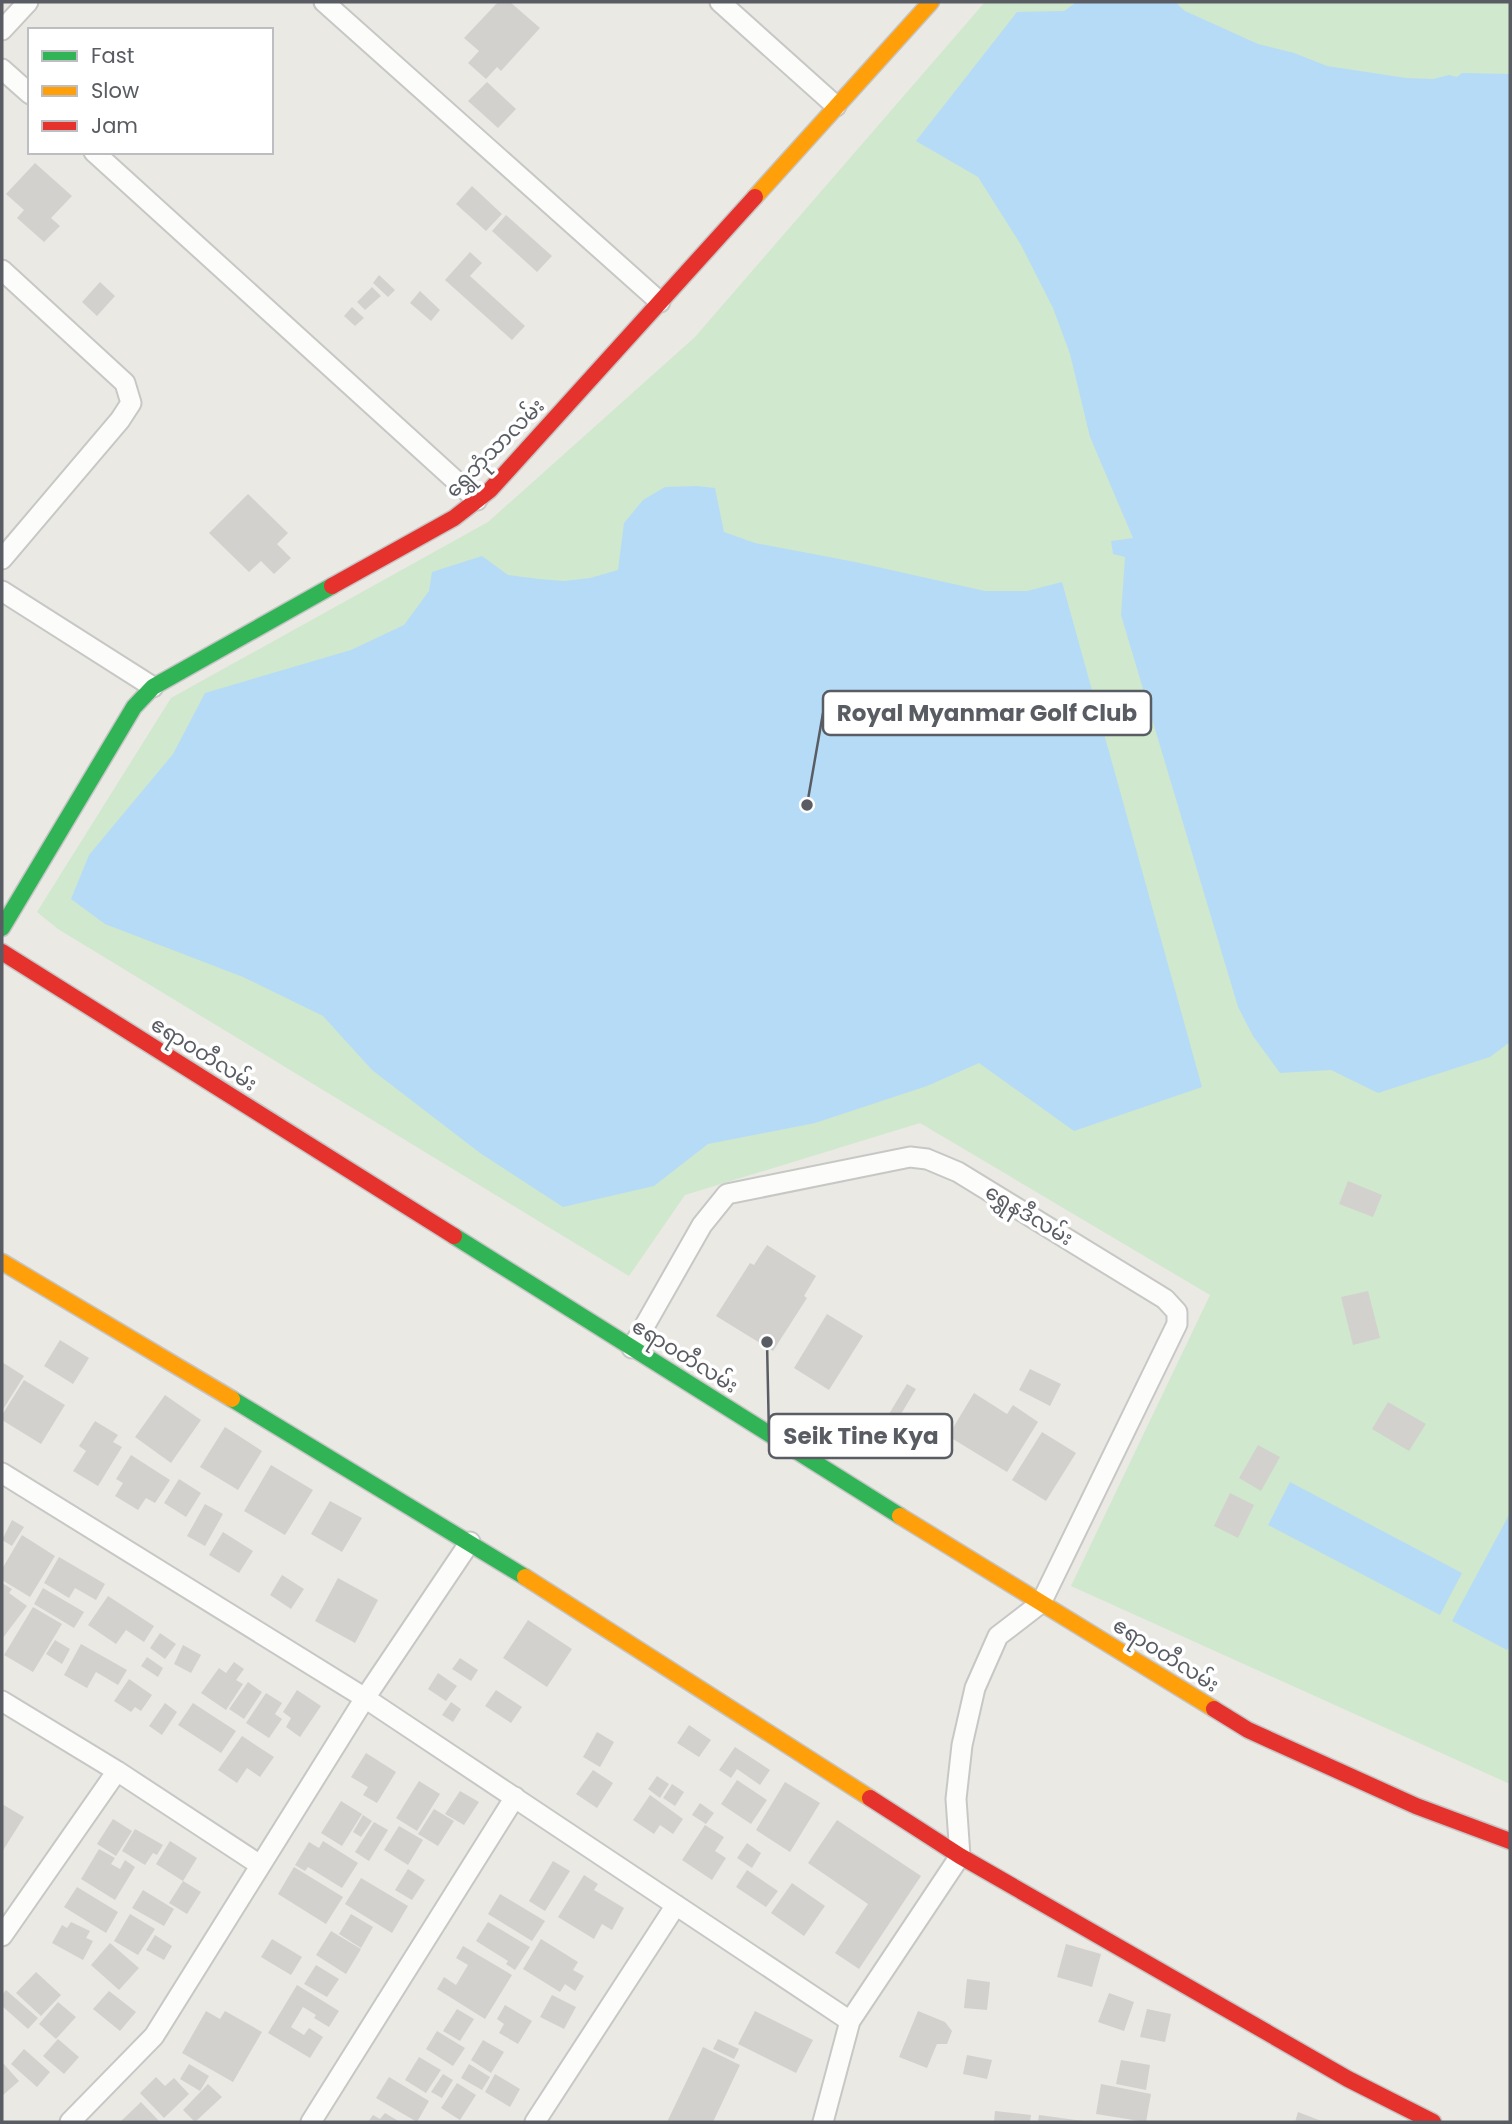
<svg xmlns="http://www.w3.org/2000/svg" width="1512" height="2124" font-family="Poppins,'Noto Sans Myanmar',sans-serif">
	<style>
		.green { fill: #d0e8cd }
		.water { fill: #b6dbf7 }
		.building { fill: #d2d1ce }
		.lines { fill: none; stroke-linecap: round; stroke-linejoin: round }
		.street-casing { stroke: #c7c7c6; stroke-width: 23 }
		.fast-casing { stroke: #c5c5c5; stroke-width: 19 }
		.slow-casing { stroke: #c5c5c5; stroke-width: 19 }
		.jam-casing { stroke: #c5c5c5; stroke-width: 19 }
		.street { stroke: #fcfcfb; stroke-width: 19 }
		.fast { stroke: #30b455; stroke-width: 16 }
		.slow { stroke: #ff9f0a; stroke-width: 16 }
		.jam { stroke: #e5322d; stroke-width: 16 }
		.labels { text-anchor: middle; stroke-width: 7; stroke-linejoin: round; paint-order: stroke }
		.street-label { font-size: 21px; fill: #595d63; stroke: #fff }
		.leader { fill: none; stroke: #595d63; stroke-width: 2.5 }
		.callout-dot { fill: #595d63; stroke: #fff; stroke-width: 2.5 }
		.callout { fill: #fff; stroke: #595d63; stroke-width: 2.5 }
		.callout-label { font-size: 23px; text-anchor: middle; font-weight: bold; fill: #595d63 }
	</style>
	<rect width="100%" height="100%" fill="#eae9e4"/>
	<!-- green -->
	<path class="green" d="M 985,2 L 1510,2 L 1510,1784 L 1071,1586 L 1210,1295 L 920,1123 L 685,1195 L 629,1276 L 58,929 L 37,912 L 171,698 L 488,522 L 695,337 Z"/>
	<!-- water -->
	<path class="water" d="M 1077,2 L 1175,2 L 1185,11 L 1258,44 L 1294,53 L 1327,66 L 1406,78 L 1433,79 L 1449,75 L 1457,77 L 1462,73 L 1510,74 L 1510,1042 L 1490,1057 L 1378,1093 L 1331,1070 L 1280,1073 L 1253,1036 L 1238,1007 L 1121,615 L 1125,557 L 1113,554 L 1111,541 L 1133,538 L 1090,437 L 1070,354 L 1053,308 L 1021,245 L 978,177 L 916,141 L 1017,12 L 1064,11 Z
		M 697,486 L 715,488 L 724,532 L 755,543 L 855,562 L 985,591 L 1027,591 L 1062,582 L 1202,1087 L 1074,1131 L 979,1063 L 927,1086 L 815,1123 L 708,1144 L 654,1186 L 563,1207 L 480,1153 L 372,1070 L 323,1016 L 243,977 L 105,924 L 71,899 L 89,855 L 173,754 L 205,693 L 351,650 L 404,625 L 429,591 L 432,572 L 482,556 L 508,575 L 539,579 L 564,581 L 590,578 L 618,570 L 624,523 L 643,500 L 665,487 Z
		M 1290,1482 L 1462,1573 L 1440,1615 L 1268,1525 Z
		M 1510,1513 L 1510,1644 L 1507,1650 L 1452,1621 Z"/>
	<!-- building -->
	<path class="building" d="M 498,2 L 510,2 L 540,28 L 501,71 L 497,67 L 486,79 L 468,63 L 479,51 L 464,38 Z
		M 487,82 L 516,109 L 498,128 L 468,101 Z
		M 35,163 L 72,196 L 51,218 L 60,226 L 44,242 L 17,218 L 24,210 L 6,194 Z
		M 472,186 L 502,214 L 486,231 L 456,204 Z
		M 506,215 L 552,256 L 537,272 L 492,231 Z
		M 470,252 L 482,263 L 470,276 L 525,326 L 512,340 L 445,280 Z
		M 379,275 L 395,290 L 388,297 L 373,283 Z
		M 100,282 L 115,296 L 97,316 L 82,302 Z
		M 372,287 L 381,296 L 365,310 L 357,302 Z
		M 420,291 L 440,310 L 431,321 L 410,303 Z
		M 352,307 L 364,318 L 355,326 L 344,316 Z
		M 248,494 L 288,533 L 277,544 L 291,558 L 274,574 L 261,561 L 249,572 L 209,533 Z
		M 1348,1181 L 1382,1195 L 1373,1217 L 1339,1204 Z
		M 767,1245 L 816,1276 L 804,1296 L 807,1298 L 773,1351 L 716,1316 L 750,1263 L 754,1265 Z
		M 1368,1291 L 1380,1338 L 1353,1345 L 1341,1297 Z
		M 827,1314 L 863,1336 L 829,1390 L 794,1368 Z
		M 60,1340 L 89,1358 L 73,1384 L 44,1366 Z
		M 2,1362 L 24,1376 L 2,1411 Z
		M 1030,1369 L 1061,1384 L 1050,1406 L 1019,1390 Z
		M 24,1380 L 65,1405 L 41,1444 L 2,1420 L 2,1415 Z
		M 907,1384 L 916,1389 L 898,1419 L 889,1414 Z
		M 974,1393 L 1007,1414 L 1013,1405 L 1038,1422 L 1007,1472 L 948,1436 Z
		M 165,1395 L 201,1420 L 171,1463 L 135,1437 Z
		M 1388,1402 L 1426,1424 L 1409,1451 L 1372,1429 Z
		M 95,1421 L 118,1435 L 113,1442 L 122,1447 L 98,1486 L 73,1471 L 86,1451 L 79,1446 Z
		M 225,1427 L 262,1451 L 238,1490 L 200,1467 Z
		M 1042,1432 L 1076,1453 L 1046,1501 L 1012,1480 Z
		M 1258,1445 L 1280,1457 L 1261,1491 L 1239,1478 Z
		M 131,1455 L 170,1480 L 155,1503 L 146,1498 L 138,1510 L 115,1496 L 123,1483 L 116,1479 Z
		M 271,1465 L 313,1490 L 285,1535 L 244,1511 Z
		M 179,1479 L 201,1493 L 186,1517 L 164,1503 Z
		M 1230,1493 L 1254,1505 L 1238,1538 L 1214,1526 Z
		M 330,1501 L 362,1518 L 342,1552 L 311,1534 Z
		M 205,1504 L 223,1514 L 205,1546 L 187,1536 Z
		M 12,1520 L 24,1527 L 12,1546 L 2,1540 Z
		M 223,1532 L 253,1551 L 239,1573 L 209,1555 Z
		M 22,1535 L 55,1556 L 30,1597 L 2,1580 L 2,1569 Z
		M 59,1557 L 105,1584 L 96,1600 L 75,1588 L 69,1598 L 44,1583 Z
		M 282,1575 L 304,1589 L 291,1609 L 270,1595 Z
		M 338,1578 L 378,1600 L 355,1643 L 315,1621 Z
		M 2,1583 L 12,1589 L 9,1593 L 27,1606 L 2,1639 Z
		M 43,1588 L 84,1612 L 74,1628 L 34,1604 Z
		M 108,1596 L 154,1626 L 144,1642 L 126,1630 L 116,1644 L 88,1625 Z
		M 33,1607 L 62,1624 L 33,1672 L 4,1655 Z
		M 528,1620 L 572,1649 L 547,1687 L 503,1658 Z
		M 160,1633 L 176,1644 L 165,1659 L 150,1648 Z
		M 55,1640 L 70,1649 L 62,1664 L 46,1654 Z
		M 81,1644 L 127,1670 L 118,1685 L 96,1672 L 87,1688 L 64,1675 Z
		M 183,1645 L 201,1655 L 191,1673 L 174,1664 Z
		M 147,1657 L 163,1668 L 158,1677 L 141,1666 Z
		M 460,1658 L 478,1670 L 471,1681 L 452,1669 Z
		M 234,1662 L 244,1669 L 236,1680 L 243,1684 L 226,1710 L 201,1693 L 219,1668 L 226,1673 Z
		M 438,1673 L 457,1686 L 446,1701 L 428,1689 Z
		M 129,1679 L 152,1695 L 141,1711 L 135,1707 L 131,1712 L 114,1701 Z
		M 248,1682 L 262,1692 L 244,1719 L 229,1709 Z
		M 297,1690 L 321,1706 L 300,1737 L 286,1727 L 291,1718 L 283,1712 Z
		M 496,1690 L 522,1707 L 511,1723 L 485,1706 Z
		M 266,1693 L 282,1703 L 275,1714 L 282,1719 L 269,1738 L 246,1723 Z
		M 451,1702 L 461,1709 L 453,1722 L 442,1715 Z
		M 165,1703 L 177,1712 L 162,1735 L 149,1726 Z
		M 193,1703 L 236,1731 L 221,1753 L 178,1725 Z
		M 689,1725 L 711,1740 L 699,1757 L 677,1743 Z
		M 597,1732 L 614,1742 L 600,1767 L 583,1757 Z
		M 242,1736 L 274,1757 L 260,1777 L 247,1768 L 237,1783 L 218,1770 Z
		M 735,1747 L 770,1770 L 760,1785 L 737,1769 L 731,1778 L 719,1770 Z
		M 366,1753 L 396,1772 L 377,1803 L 363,1795 L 368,1787 L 351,1777 Z
		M 593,1770 L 613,1783 L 597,1808 L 576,1794 Z
		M 657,1776 L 669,1784 L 660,1798 L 648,1789 Z
		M 737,1780 L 767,1800 L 751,1824 L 721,1804 Z
		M 419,1781 L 440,1794 L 417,1831 L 396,1818 Z
		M 785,1782 L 820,1803 L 790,1852 L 756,1830 Z
		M 672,1784 L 684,1792 L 675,1806 L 663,1798 Z
		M 460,1791 L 479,1802 L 464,1825 L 445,1814 Z
		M 650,1795 L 683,1819 L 673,1834 L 660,1825 L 654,1834 L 633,1820 Z
		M 341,1801 L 362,1814 L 342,1846 L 321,1833 Z
		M 700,1803 L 714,1813 L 706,1824 L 692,1815 Z
		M 2,1804 L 24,1817 L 2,1852 Z
		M 434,1809 L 454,1821 L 438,1846 L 418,1834 Z
		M 363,1815 L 372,1821 L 361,1837 L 353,1832 Z
		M 113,1819 L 132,1831 L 116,1856 L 97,1844 Z
		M 837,1820 L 921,1876 L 859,1969 L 835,1953 L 868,1904 L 808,1863 Z
		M 374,1822 L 388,1830 L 369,1861 L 355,1852 Z
		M 705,1825 L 724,1837 L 715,1851 L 726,1858 L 712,1880 L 682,1860 Z
		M 399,1826 L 423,1840 L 408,1865 L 384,1850 Z
		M 135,1829 L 163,1845 L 157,1855 L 153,1853 L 145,1865 L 122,1851 Z
		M 170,1841 L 197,1858 L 183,1881 L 156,1864 Z
		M 323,1841 L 358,1863 L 342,1888 L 308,1867 L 305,1871 L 295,1865 L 309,1842 L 319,1848 Z
		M 747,1843 L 761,1853 L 752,1868 L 737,1858 Z
		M 99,1849 L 115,1858 L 111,1864 L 120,1869 L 125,1860 L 135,1867 L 115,1900 L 81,1879 Z
		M 553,1861 L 570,1871 L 545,1911 L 529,1901 Z
		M 294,1867 L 343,1897 L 326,1924 L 278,1894 Z
		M 408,1869 L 425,1880 L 412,1900 L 395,1890 Z
		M 747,1870 L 778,1891 L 766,1907 L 736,1887 Z
		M 584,1875 L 598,1884 L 594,1890 L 624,1908 L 612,1930 L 602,1924 L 594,1939 L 558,1917 Z
		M 361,1878 L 408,1906 L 392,1933 L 345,1904 Z
		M 183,1881 L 201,1892 L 187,1914 L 169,1903 Z
		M 792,1883 L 825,1906 L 804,1936 L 771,1913 Z
		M 77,1887 L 118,1912 L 106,1933 L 64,1907 Z
		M 143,1890 L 174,1909 L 164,1926 L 132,1908 Z
		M 500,1894 L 545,1921 L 532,1941 L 488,1914 Z
		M 130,1914 L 155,1929 L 138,1955 L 114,1941 Z
		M 351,1914 L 373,1927 L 361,1948 L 339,1934 Z
		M 71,1922 L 90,1931 L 86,1938 L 93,1941 L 83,1960 L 52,1943 L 62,1925 L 67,1928 Z
		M 488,1922 L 530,1947 L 515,1970 L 506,1964 L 508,1961 L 476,1941 Z
		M 331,1931 L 361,1949 L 346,1974 L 316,1955 Z
		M 155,1935 L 172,1946 L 164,1960 L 146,1950 Z
		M 272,1939 L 302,1957 L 291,1975 L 261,1957 Z
		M 541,1939 L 578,1962 L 573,1970 L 584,1976 L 575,1991 L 565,1984 L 560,1992 L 523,1969 Z
		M 110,1943 L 139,1968 L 119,1990 L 91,1965 Z
		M 1066,1944 L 1101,1954 L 1092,1987 L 1057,1977 Z
		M 463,1946 L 512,1975 L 485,2019 L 437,1989 L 444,1977 L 456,1985 L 468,1965 L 456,1958 Z
		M 316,1965 L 339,1979 L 327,1997 L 304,1984 Z
		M 36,1972 L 61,1995 L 41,2016 L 16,1993 Z
		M 967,1979 L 990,1982 L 987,2010 L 964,2008 Z
		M 297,1985 L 339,2011 L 329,2027 L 314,2018 L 316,2015 L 303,2007 L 291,2027 L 304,2035 L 309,2028 L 323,2037 L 310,2058 L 268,2033 Z
		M 6,1990 L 38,2018 L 28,2029 L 2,2006 L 2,1995 Z
		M 109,1991 L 136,2012 L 120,2031 L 93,2009 Z
		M 1109,1993 L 1134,2002 L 1124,2031 L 1098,2022 Z
		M 552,1995 L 576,2007 L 564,2029 L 540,2017 Z
		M 58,2002 L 76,2017 L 56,2039 L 39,2024 Z
		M 505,2005 L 532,2021 L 518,2044 L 499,2033 L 504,2024 L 497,2019 Z
		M 457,2009 L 474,2019 L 460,2041 L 443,2031 Z
		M 1147,2009 L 1171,2014 L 1165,2042 L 1140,2037 Z
		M 206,2011 L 220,2019 L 225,2011 L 262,2032 L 233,2082 L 182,2053 Z
		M 755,2011 L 813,2040 L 796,2073 L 738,2044 Z
		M 918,2011 L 945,2022 L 952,2031 L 947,2044 L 937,2044 L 927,2068 L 899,2057 Z
		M 437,2031 L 465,2048 L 453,2066 L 426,2049 Z
		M 58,2039 L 79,2057 L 64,2074 L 43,2056 Z
		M 718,2039 L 739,2049 L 734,2059 L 713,2049 Z
		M 483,2040 L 504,2052 L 491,2073 L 471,2060 Z
		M 703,2047 L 740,2065 L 713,2122 L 667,2122 Z
		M 24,2049 L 50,2072 L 37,2087 L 11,2064 Z
		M 967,2055 L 992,2060 L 987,2079 L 963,2074 Z
		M 419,2057 L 441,2070 L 426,2093 L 405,2080 Z
		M 1121,2060 L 1150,2065 L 1146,2090 L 1116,2084 Z
		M 2,2062 L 19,2081 L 2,2096 Z
		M 189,2064 L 209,2076 L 200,2091 L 180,2079 Z
		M 469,2064 L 490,2077 L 482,2090 L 461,2078 Z
		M 443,2074 L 453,2080 L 442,2098 L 431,2092 Z
		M 495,2074 L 520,2089 L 510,2107 L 485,2092 Z
		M 156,2077 L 165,2086 L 174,2078 L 189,2094 L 164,2118 L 140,2093 Z
		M 389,2077 L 429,2101 L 417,2122 L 376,2098 Z
		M 457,2083 L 476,2095 L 460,2120 L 441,2108 Z
		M 208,2084 L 222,2097 L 195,2122 L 183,2110 Z
		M 1101,2084 L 1151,2094 L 1146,2122 L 1096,2114 Z
		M 141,2102 L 160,2122 L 120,2122 Z
		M 995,2111 L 1031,2115 L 1030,2122 L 994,2122 Z
		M 1298,2112 L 1324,2122 L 1295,2122 Z
		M 385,2113 L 400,2122 L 368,2122 L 373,2115 L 380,2119 Z
		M 1039,2115 L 1083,2121 L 1082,2122 L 1038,2122 Z"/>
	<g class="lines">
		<defs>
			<path id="street" d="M 324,2 L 660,302
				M 720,2 L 836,106
				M 2,30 L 28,2
				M 2,69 L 30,94
				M 94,152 L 477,500
				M 2,270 L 125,383 L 131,403 L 120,420 L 2,559
				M 2,591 L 153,687
				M 632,1348 L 702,1225 L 727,1194 L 910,1157 L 927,1159 L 958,1172 L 1165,1299 L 1177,1312 L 1177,1324 L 1041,1603 L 998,1636 L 975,1688 L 962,1745 L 956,1799 L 960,1856 L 850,2021 L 823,2122
				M 2,1473 L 365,1698 L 850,2021
				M 2,1701 L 117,1771 L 260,1865
				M 2,1936 L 117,1771
				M 70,2122 L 154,2036 L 365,1698 L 470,1542
				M 311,2122 L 515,1797
				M 535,2122 L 676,1905"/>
			<path id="fast" d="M 2,928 L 134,707 L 153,687 L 332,586
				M 454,1236 L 900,1516
				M 232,1399 L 525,1577"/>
			<path id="slow" d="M 755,197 L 931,2
				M 2,1262 L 232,1399
				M 900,1516 L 1214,1709
				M 525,1577 L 870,1798"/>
			<path id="jam" d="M 332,586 L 454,518 L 490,490 L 755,197
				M 2,952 L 454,1236
				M 1214,1709 L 1248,1730 L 1416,1806 L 1510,1841
				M 870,1798 L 960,1856 L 1348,2079 L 1433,2122"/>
		</defs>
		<!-- street casing -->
		<use href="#street" class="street-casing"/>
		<!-- fast casing -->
		<use href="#fast" class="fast-casing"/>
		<!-- slow casing -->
		<use href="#slow" class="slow-casing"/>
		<!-- jam casing -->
		<use href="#jam" class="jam-casing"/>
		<!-- street -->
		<use href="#street" class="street"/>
		<!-- fast -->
		<use href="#fast" class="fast"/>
		<!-- slow -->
		<use href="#slow" class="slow"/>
		<!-- jam -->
		<use href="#jam" class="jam"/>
	</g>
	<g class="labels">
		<!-- street labels -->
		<g class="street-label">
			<text transform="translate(495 448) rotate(-45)" y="7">ရွှေဘုံသာလမ်း</text>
			<text transform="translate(204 1054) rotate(32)" y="7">ဧရာဝတီလမ်း</text>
			<text transform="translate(1029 1215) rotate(31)" y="7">ရွှေနဒီလမ်း</text>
			<text transform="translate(685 1356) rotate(32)" y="7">ဧရာဝတီလမ်း</text>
			<text transform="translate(1166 1655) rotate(32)" y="7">ဧရာဝတီလမ်း</text>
		</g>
	</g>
	<!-- callouts -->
	<path class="leader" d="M807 805L823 713M767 1342L769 1436"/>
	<g class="callout-dot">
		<circle cx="807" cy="805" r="7"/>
		<circle cx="767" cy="1342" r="7"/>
	</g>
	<g class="callout">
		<rect x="823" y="691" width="328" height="44" rx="7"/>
		<rect x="769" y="1414" width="183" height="44" rx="7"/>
	</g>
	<g class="callout-label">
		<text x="987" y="721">Royal Myanmar Golf Club</text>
		<text x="861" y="1444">Seik Tine Kya</text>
	</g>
	<!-- border -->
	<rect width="1512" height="2124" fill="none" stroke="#595d63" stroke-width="7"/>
	<!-- legend -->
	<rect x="28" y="28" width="245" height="126" fill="#ffffff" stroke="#bdbec1" stroke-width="2"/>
	<rect x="42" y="51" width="35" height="10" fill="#30b455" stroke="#bdbec1" stroke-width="2"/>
	<text x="91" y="63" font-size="21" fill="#595d63">Fast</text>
	<rect x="42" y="86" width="35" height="10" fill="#ff9f0a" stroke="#bdbec1" stroke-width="2"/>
	<text x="91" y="98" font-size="21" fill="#595d63">Slow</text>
	<rect x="42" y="121" width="35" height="10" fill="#e5322d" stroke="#bdbec1" stroke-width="2"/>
	<text x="91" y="133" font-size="21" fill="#595d63">Jam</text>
</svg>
